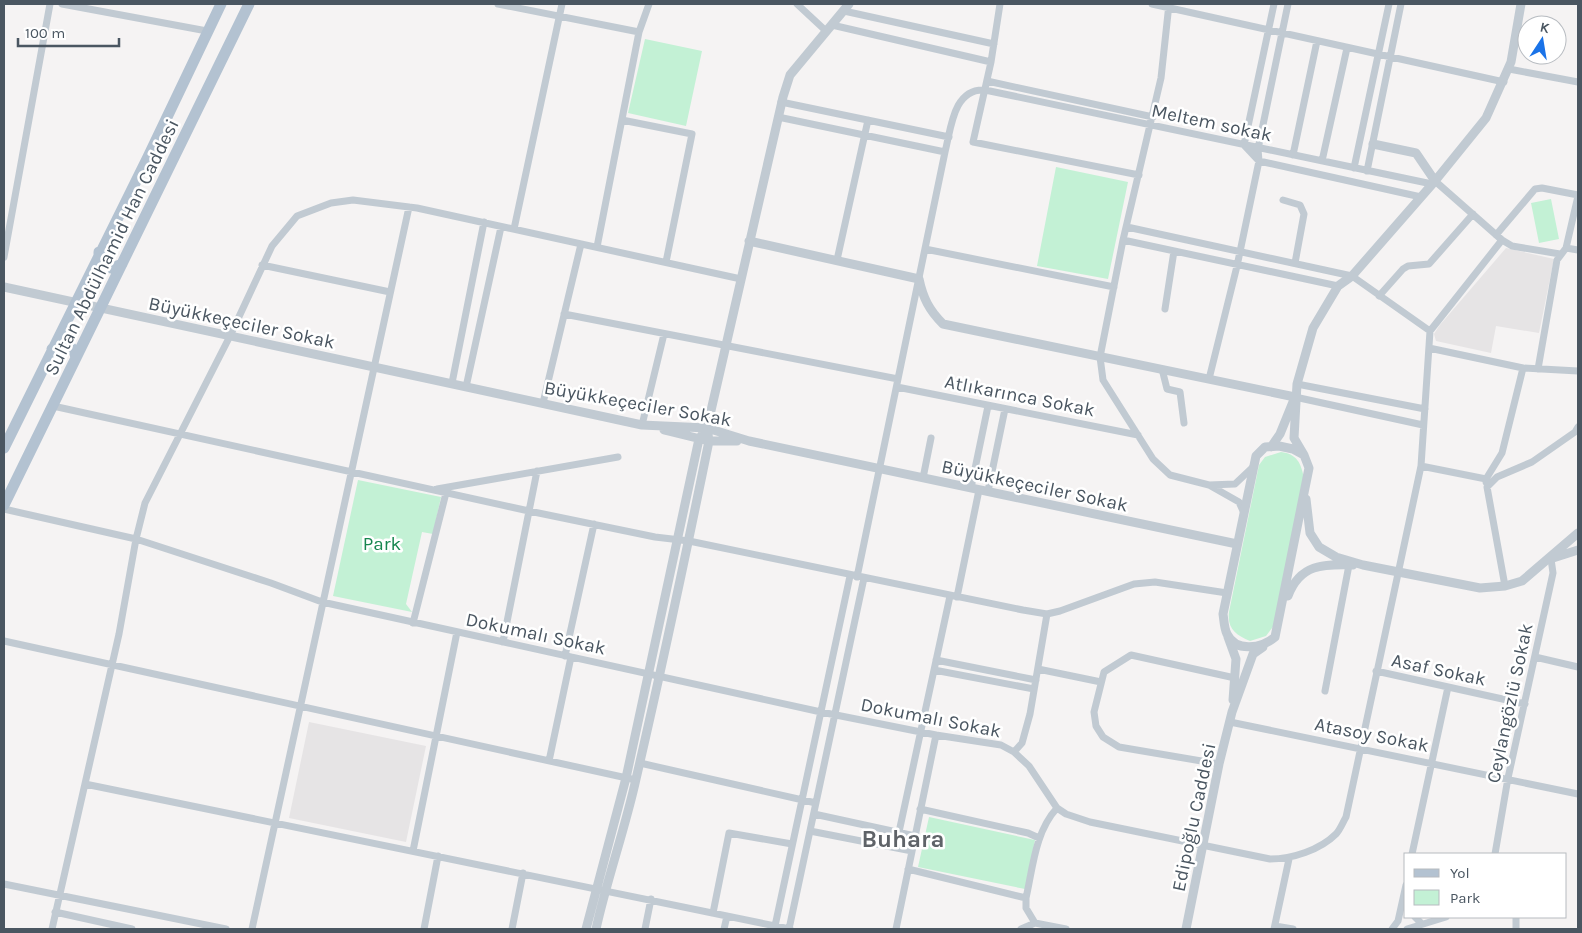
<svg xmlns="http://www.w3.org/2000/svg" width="1582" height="933" font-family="Karla,sans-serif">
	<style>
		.education { fill: #e6e4e5 }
		.green { fill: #c3f1d5 }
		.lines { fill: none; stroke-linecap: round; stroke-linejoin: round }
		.minor { stroke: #c1cad2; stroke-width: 7 }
		.tertiary { stroke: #c1cad2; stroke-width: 9 }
		.primary { stroke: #b3c2d1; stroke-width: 11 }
		.labels { text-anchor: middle; stroke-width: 5; stroke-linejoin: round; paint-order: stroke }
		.street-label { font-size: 19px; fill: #4a5661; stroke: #fff }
		.park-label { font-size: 19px; fill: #17864f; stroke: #fff }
		.district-label { font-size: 24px; font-weight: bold; fill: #5f6368; stroke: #fff }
	</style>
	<rect width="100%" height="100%" fill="#f5f3f3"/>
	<!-- education -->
	<path class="education" d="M 1506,248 L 1554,259 L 1539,333 L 1496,326 L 1491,353 L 1436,341 L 1434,334 L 1439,326 Z
		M 309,722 L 426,746 L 406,842 L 289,818 Z"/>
	<!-- green -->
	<path class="green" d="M 645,39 L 702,51 L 686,126 L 628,113 Z
		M 1056,167 L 1128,182 L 1108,279 L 1037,266 Z
		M 1551,199 L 1559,239 L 1539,243 L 1531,203 Z
		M 1281,452 C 1297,454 1301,463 1304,478 L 1275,624 L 1266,636 L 1250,641 C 1236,635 1227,629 1229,612 L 1259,465 L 1265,457 Z
		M 358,480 L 441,497 L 433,534 L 422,532 L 406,604 L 412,612 L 333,596 Z
		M 929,817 L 1035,840 L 1025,889 L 918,867 Z"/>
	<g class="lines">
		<!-- minor -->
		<path class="minor" d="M 62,4 L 207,31
			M 498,4 L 639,32
			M 797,4 L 826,31
			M 1000,4 L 991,62 L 973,142 L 1139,175
			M 1152,4 L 1504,82
			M 1169,4 L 1161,78 L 1123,240 L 1100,357 L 1103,380 L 1153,459 L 1170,475 L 1209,485
			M 1288,4 L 1258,149 L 1259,161 L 1421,197
			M 844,11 L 994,44
			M 832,25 L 991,62
			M 1509,69 L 1578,82
			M 987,81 L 1153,117
			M 781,102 L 949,137
			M 778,117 L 945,152
			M 622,120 L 692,134 L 666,262
			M 1293,155 L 1317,41
			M 1322,161 L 1347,48
			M 1354,168 L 1389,4
			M 1367,171 L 1401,4
			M 1283,200 L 1300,205 L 1304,214 L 1295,263
			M 1127,227 L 1352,276 L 1430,331 L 1502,240 L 1435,181
			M 514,229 L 562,4
			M 1496,235 L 1535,189 L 1542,188 L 1578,195
			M 1123,240 L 1338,286
			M 1502,240 L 1512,246 L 1560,254
			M 597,247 L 639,32 L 649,4
			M 1566,248 L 1578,250
			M 925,249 L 1114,287
			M 4,257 L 50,4
			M 837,260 L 868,120
			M 262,265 L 390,292
			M 1379,296 L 1403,269 L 1408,266 L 1429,264 L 1473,214
			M 1165,309 L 1174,251
			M 564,314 L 898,379
			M 1429,348 L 1523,368 L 1578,371
			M 1162,369 L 1167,389 L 1180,392 L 1184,423
			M 1538,369 L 1557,260 L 1566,248 L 1578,196
			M 1209,379 L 1237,266 L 1259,161 L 1244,145 L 1274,4
			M 452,383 L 484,222
			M 1297,384 L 1425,409
			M 466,387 L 501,227
			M 897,387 L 1138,435
			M 1295,397 L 1423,425
			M 543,403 L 581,244
			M 53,406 L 529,511 L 655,537 L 689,541 L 1023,610 L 1047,614 L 1060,611 L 1134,584 L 1155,582 L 1227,593
			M 642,425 L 664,334
			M 1421,466 L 1486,479 L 1486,482
			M 923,478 L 931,438
			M 1486,479 L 1502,453 L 1523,368
			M 971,488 L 988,406
			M 437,489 L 618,457
			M 988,491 L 1005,409
			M 4,509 L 136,539 L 271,583 L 322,602 L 821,712 L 936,735 L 1001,745 L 1014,752 L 1029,766 L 1057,808 L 1066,814 L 1090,822 L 1270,859 C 1292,859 1320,850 1336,834 C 1340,830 1343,822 1346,817 L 1421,466 L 1430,331
			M 1244,513 L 1239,502 L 1209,485 L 1235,484 L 1253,467
			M 857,577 L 945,152 C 951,129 953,88 985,90 L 1432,184
			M 1505,586 L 1487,487 L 1497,477 L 1532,462 L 1575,432 L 1578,427
			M 957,597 L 979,490
			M 413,623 L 446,493
			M 4,641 L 636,780
			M 503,642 L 537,471
			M 565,656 L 594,524
			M 1535,657 L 1578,667
			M 936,660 L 1036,680
			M 1038,669 L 1101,682
			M 934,670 L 1034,689
			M 1376,671 L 1525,704
			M 1325,691 L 1349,565
			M 1230,722 L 1578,794
			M 1014,752 L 1022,743 L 1030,714 L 1047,614
			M 549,761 L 571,657
			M 640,763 L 816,803
			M 1219,764 L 1119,747 L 1103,737 L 1096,726 L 1094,712 L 1104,672 L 1131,655 L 1235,678
			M 85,784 L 790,929
			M 920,809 L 1028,833 L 1039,838
			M 814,814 L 915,836
			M 810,831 L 912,851
			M 899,832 L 950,596
			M 413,851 L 457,632
			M 1412,854 L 1448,687
			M 1495,854 L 1508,778 L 1553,573 L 1551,559
			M 908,869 L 1026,898 L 1026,908 L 1035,923
			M 4,884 L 226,929
			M 1026,898 C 1033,867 1035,832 1057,808
			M 55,912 L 132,929
			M 713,913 L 729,833 L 792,844
			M 1415,917 L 1422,924
			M 1516,917 L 1516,929
			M 775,926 L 850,576
			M 1275,926 L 1293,929
			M 52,929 L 119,634 L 136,539 L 145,503 L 230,336 L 272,246 L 297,216 L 331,203 L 353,200 L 417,208 L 741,279
			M 252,929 L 409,207
			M 424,929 L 438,856
			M 512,929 L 523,873
			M 645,929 L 651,899
			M 724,929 L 727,916
			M 789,929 L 864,578
			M 896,929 L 936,735
			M 1021,929 L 1035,923 L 1066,929
			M 1274,929 L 1289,859
			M 1392,929 L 1398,921 L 1406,885
			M 1407,929 L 1446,917"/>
		<!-- tertiary -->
		<path class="tertiary" d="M 1373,144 L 1416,153 L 1435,181
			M 749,241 L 919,279 C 923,298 929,310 943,324 L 1295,397
			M 4,287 L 642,425 L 707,428 L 749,441 L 1237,544
			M 664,430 L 709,441 L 737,441
			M 1279,446 L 1293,449 L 1304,455 L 1309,468 L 1275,637 C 1262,648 1236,653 1227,634 C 1224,628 1224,620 1223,614 L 1256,456 L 1265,447 Z
			M 1271,447 L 1280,434 L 1293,402
			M 1304,455 L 1294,438 L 1297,384 L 1313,328 L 1338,286 L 1352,276 L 1435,181 L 1486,118 L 1511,62 L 1521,4
			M 1306,499 L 1310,533 L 1319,547 L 1336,557 L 1363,565 L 1480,588 L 1505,586 L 1522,581 L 1578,533
			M 1553,558 L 1578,550
			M 1288,596 C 1300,564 1323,564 1353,565
			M 1228,637 L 1236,659 L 1233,700
			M 586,929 L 626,778 L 699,439 L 707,428
			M 596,929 C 607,879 625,829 636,779 C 662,667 686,554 709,441 L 707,428 L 783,97 L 790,75 L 849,4
			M 1186,929 L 1219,764 L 1232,712 L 1253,654 L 1263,647"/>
		<!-- primary -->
		<path class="primary" d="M 99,252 L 99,258 L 106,267 L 112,268 L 122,264
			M 52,349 C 63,340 74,344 76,358
			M 4,448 L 148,157 L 221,4
			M 4,505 L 249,4"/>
	</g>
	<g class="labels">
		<!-- street labels -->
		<g class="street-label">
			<text transform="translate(1212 122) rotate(12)" y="7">Meltem sokak</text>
			<text transform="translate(111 247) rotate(-64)" y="7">Sultan Abdülhamid Han Caddesi</text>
			<text transform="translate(242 322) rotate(12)" y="7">Büyükkeçeciler Sokak</text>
			<text transform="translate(1020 395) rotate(11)" y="7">Atlıkarınca Sokak</text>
			<text transform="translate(638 403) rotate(10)" y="7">Büyükkeçeciler Sokak</text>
			<text transform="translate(1035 485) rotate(12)" y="7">Büyükkeçeciler Sokak</text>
			<text transform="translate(536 633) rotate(12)" y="7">Dokumalı Sokak</text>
			<text transform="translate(1439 669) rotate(12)" y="7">Asaf Sokak</text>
			<text transform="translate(1509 703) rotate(-78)" y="7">Ceylangözlü Sokak</text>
			<text transform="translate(931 717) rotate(11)" y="7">Dokumalı Sokak</text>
			<text transform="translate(1372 734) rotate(11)" y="7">Atasoy Sokak</text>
			<text transform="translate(1193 817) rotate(-78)" y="7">Edipoğlu Caddesi</text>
		</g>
		<!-- park labels -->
		<g class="park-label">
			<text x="382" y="550">Park</text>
		</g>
		<!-- district labels -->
		<g class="district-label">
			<text x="903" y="847">Buhara</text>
		</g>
	</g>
	<!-- border -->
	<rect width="1582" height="933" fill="none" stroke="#4a5661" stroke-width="10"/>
	<!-- legend -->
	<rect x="1404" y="853" width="162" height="65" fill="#ffffff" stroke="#b7bbc0"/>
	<rect x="1414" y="869" width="25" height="8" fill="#b3c2d1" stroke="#b7bbc0"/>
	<text x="1450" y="878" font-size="15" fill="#4a5661">Yol</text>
	<rect x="1414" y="890" width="25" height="15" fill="#c3f1d5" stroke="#b7bbc0"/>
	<text x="1450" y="903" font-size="15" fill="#4a5661">Park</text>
	<!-- north arrow -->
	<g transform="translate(1542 40) rotate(12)"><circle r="24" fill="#ffffff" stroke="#b7bbc0"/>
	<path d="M0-4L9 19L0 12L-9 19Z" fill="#1a73e8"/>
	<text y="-8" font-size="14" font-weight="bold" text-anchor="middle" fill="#4a5661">K</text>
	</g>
	<!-- scale -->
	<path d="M18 38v8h101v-8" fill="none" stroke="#4a5661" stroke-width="2.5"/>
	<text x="25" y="38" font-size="15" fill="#4a5661" stroke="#ffffff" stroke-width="4" paint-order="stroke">100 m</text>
</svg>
